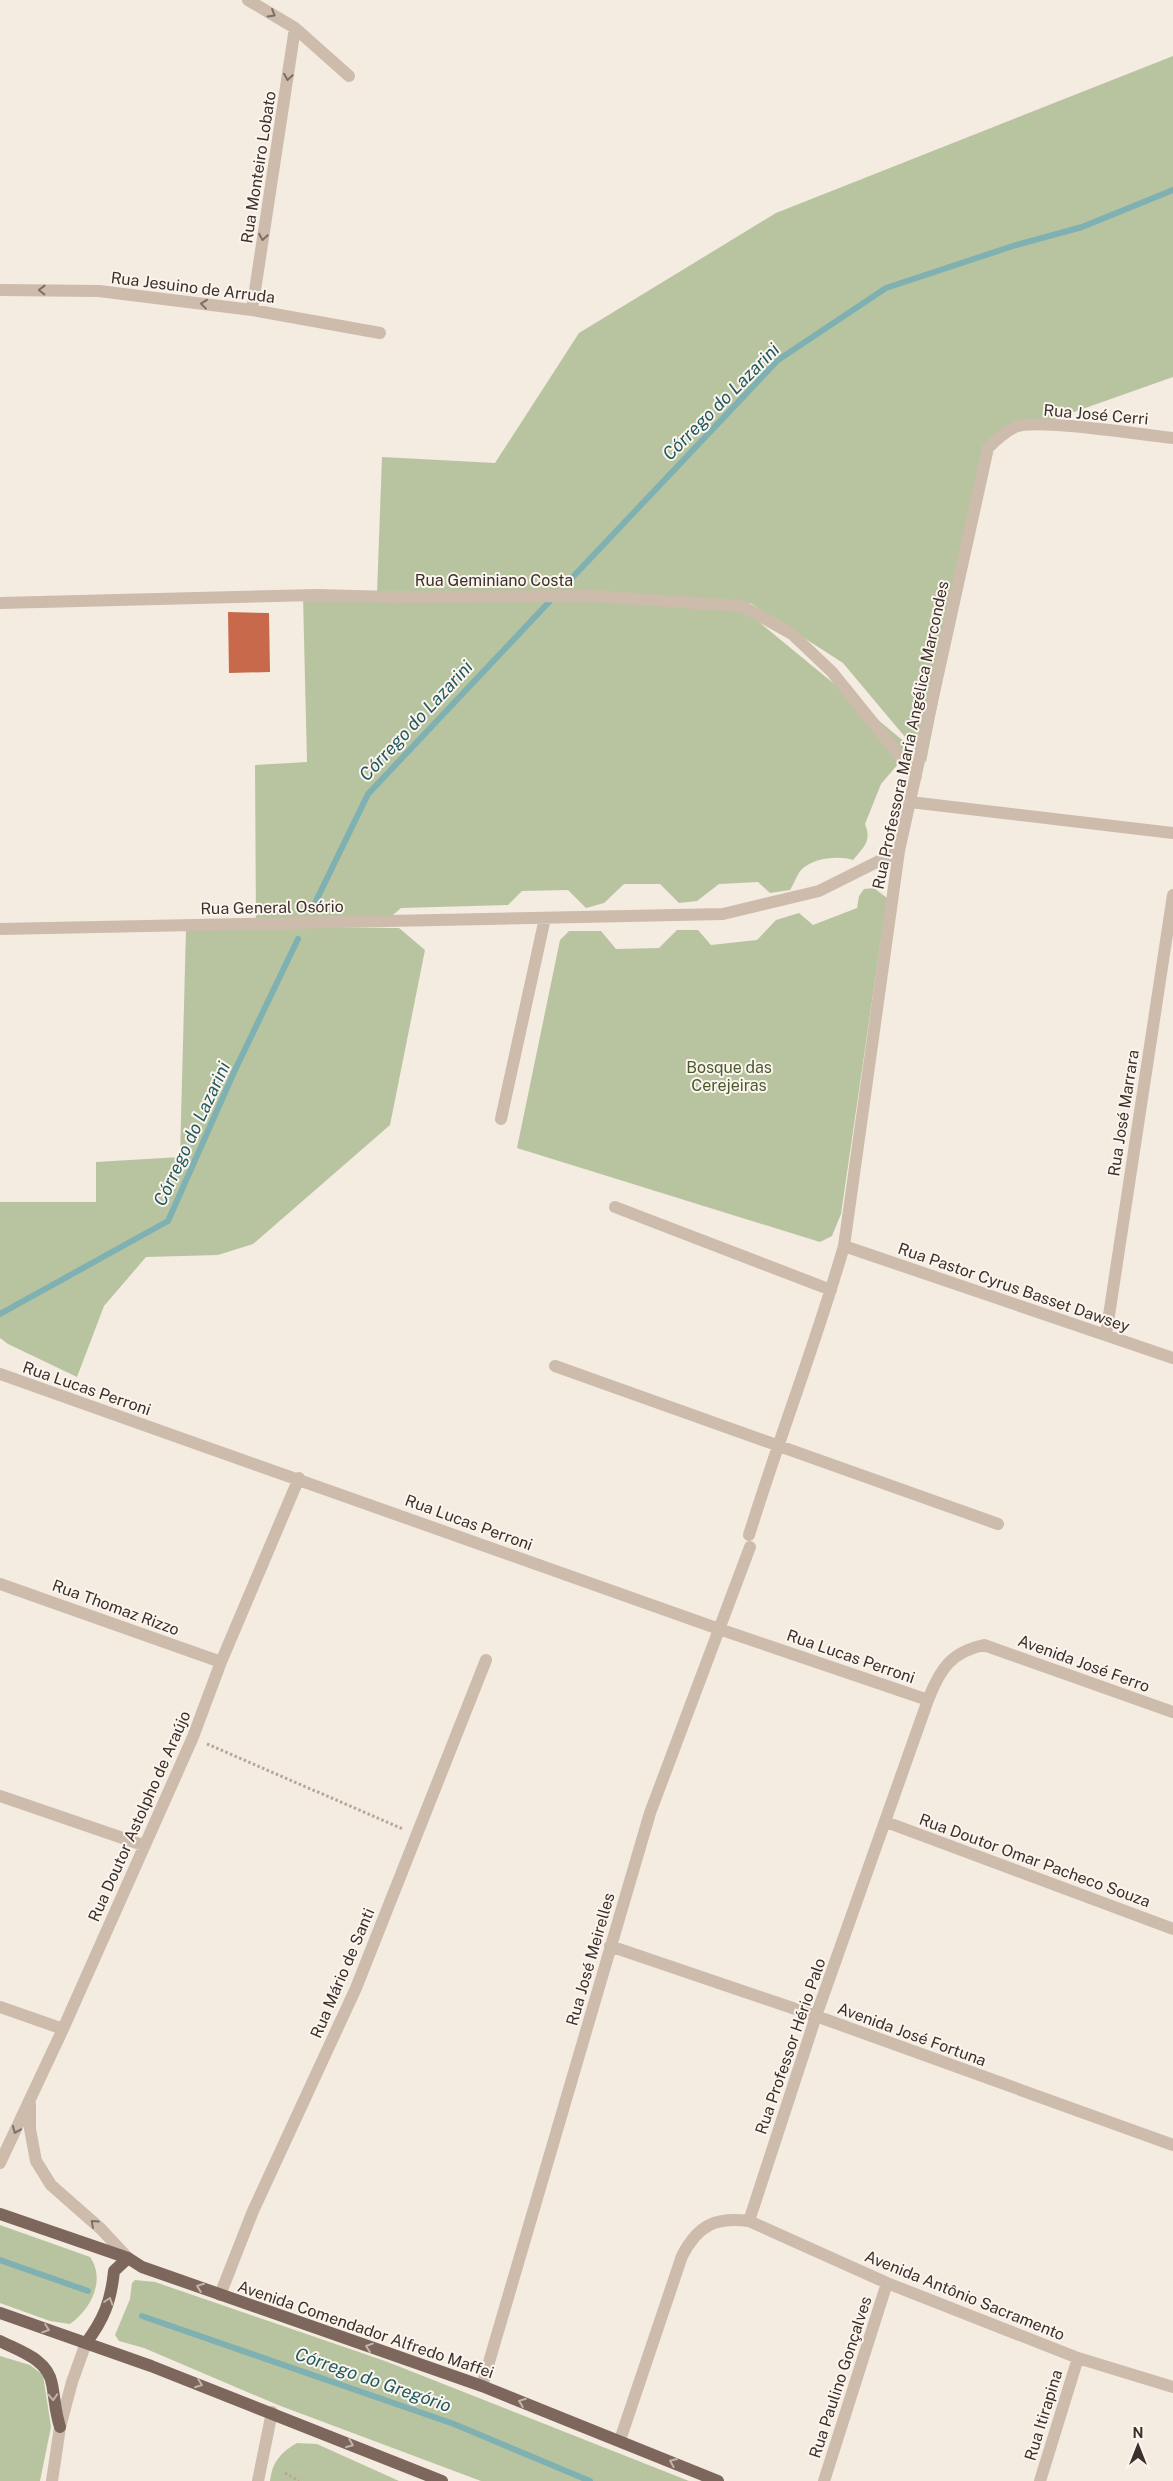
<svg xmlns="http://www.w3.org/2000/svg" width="1173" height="2481" font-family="'Public Sans',sans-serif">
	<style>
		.green { fill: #b8c4a0 }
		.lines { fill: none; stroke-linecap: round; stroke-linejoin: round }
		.stream { stroke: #7fb0b2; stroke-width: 6 }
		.building { fill: #c8694b }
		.path { stroke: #b9a596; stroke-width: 3; stroke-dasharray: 2.5 2.5; stroke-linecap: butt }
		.minor { stroke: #cdbbac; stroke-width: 12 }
		.primary { stroke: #7d675c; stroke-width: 12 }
		.oneway { stroke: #7d6f65 }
		.oneway2 { stroke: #c2b5ac }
		.labels { text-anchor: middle; stroke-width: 4; stroke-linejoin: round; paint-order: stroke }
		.street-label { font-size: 16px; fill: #3b302b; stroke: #fbf5ee }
		.park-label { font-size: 16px; fill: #4a5a2e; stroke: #fbf5ee }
		.water-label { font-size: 18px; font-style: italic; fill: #1f5a5e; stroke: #fbf5ee }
	</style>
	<rect width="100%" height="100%" fill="#f4ebe1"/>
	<!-- green -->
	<path class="green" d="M 1173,56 L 1173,377 L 1040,424 L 1017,427 L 988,448 L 926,762 L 843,663 L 750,603 L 743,609 L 906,743 L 899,763 L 881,784 L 865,824 C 872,841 864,847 853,860 C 839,855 813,858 802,869 C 797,874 794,884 790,890 L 770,893 L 758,882 L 719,884 L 697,901 L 679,903 L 660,884 L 624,884 L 604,903 L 586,908 L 568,890 L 522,891 L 508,905 L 401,908 L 386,921 L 256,923 L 255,765 L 307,762 L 303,596 L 377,594 L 382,457 L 495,463 L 579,333 L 776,213 Z
		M 874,888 L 887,898 L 841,1214 L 832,1236 L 820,1242 L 517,1148 L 560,940 L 569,931 L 601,931 L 616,949 L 659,948 L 677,930 L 698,930 L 711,945 L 757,940 L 776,920 L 799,913 L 813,925 L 857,908 L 859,896 L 864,889 Z
		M 256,927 L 399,928 L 425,950 L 390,1125 L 253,1244 L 218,1255 L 146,1257 L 104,1306 L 77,1377 L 8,1344 L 0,1338 L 0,1202 L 96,1202 L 96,1162 L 180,1157 L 186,929 Z
		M 0,2225 L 90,2257 C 106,2280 91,2309 70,2324 L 50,2321 L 0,2303 Z
		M 135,2280 L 155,2282 L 385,2361 L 689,2481 L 481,2481 L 278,2405 L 144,2348 L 119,2341 L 115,2335 L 130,2299 L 132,2283 Z
		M 0,2356 L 30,2365 L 43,2375 L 51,2427 L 40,2481 L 0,2481 Z
		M 297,2443 L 317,2444 L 399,2481 L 270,2481 C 272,2462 281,2452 297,2443 Z"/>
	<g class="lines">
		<!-- stream -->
		<path class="stream" d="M 570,580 L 778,360 L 886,288 L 1016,245 L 1082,227 L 1173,190
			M 314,905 L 368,794 L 550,601
			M 0,1314 L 168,1221 L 235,1070 L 298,939
			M 0,2260 L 88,2291
			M 142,2316 L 454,2424 L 590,2481"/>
	</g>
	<!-- building -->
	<path class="building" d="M 228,612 L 269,613 L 270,672 L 229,673 Z"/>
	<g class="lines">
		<!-- path -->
		<path class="path" d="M 207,1744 L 403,1829
			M 285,2473 L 299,2481"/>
		<!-- minor -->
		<path class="minor" d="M 248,0 L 295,28 L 349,76
			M 0,290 L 99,291 L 252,310 L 380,333
			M 252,310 L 295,28
			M 0,603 L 317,595 L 392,597 L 590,596 L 742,606 L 792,634 L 832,672 L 916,776
			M 910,802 L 1173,833
			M 0,929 L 723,914 L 819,891 L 899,851
			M 501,1119 L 545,918
			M 615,1207 L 831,1290
			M 844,1246 L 1173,1358
			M 1106,1335 L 1173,895
			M 555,1366 L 998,1524
			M 0,1374 L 719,1629 L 928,1700
			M 749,1535 C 779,1438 816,1343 844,1246 L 899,851 L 988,448 C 996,440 1005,432 1015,427 C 1038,418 1143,435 1173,438
			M 0,1584 L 221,1662
			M 0,1796 L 143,1845
			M 886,1822 L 1173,1929
			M 610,1946 L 816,2016 L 1173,2145
			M 0,2007 L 63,2029
			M 30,2104 L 30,2129 L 36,2161 L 51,2185 L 101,2229 L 128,2258
			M 0,2163 L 63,2029 L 193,1737 L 221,1662 L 299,1478
			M 749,2221 L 887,2283 L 1078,2358 L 1173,2387
			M 220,2295 L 253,2211 L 356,1988 L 486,1660
			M 482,2386 L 650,1813 L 750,1547
			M 620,2440 L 682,2256 C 698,2225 715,2217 749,2221 L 816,2016 L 928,1700 C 940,1669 951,1652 984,1645 L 1173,1712
			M 52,2481 L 60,2427 L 72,2382 L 86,2343
			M 258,2481 L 272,2412
			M 824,2481 L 887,2283
			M 1040,2481 L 1078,2358"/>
		<!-- primary -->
		<path class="primary" d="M 0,2214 L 128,2258 L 142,2267 L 482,2386 L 718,2481
			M 0,2313 L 151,2366 L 442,2481
			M 0,2341 C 19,2351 48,2359 52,2384 C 55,2400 55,2411 60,2427
			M 86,2343 C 104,2319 111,2301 114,2271 L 128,2258"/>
	</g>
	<!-- one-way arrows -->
	<defs><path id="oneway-chevron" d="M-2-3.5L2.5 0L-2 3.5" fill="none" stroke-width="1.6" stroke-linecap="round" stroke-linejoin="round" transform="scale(1.25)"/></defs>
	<g class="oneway">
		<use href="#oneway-chevron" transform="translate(272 14) rotate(31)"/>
		<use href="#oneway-chevron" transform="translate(288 77) rotate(99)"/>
		<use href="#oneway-chevron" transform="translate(263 237) rotate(99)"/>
		<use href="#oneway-chevron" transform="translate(42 290) rotate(-179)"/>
		<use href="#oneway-chevron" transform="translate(204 304) rotate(-173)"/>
		<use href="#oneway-chevron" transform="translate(16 2130) rotate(113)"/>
		<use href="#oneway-chevron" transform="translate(94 2223) rotate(-138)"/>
	</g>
	<g class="oneway2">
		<use href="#oneway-chevron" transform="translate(200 2287) rotate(-159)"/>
		<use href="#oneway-chevron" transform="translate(109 2301) rotate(-72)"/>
		<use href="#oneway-chevron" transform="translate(46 2329) rotate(19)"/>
		<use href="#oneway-chevron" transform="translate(369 2347) rotate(-161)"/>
		<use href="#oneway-chevron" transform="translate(199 2384) rotate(21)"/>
		<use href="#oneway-chevron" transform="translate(53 2397) rotate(87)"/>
		<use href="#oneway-chevron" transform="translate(522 2402) rotate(-159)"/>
		<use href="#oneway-chevron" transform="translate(350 2444) rotate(22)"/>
		<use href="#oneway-chevron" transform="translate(673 2462) rotate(-157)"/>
	</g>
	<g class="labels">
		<!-- street labels -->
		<g class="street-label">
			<text transform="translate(258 167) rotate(-81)" y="6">Rua Monteiro Lobato</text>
			<text transform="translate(193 287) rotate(7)" y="6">Rua Jesuino de Arruda</text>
			<text transform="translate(1096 414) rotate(5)" y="6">Rua José Cerri</text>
			<text x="494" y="586">Rua Geminiano Costa</text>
			<text transform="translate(910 735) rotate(-78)" y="6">Rua Professora Maria Angélica Marcondes</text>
			<text transform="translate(272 907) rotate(-1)" y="6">Rua General Osório</text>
			<text transform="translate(1123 1113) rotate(-81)" y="6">Rua José Marrara</text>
			<text transform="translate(1014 1287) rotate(19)" y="6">Rua Pastor Cyrus Basset Dawsey</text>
			<text transform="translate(87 1388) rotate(19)" y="6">Rua Lucas Perroni</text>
			<text transform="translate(469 1522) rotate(20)" y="6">Rua Lucas Perroni</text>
			<text transform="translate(116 1607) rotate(20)" y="6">Rua Thomaz Rizzo</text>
			<text transform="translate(851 1656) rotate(19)" y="6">Rua Lucas Perroni</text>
			<text transform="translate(1084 1663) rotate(20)" y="6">Avenida José Ferro</text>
			<text transform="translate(139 1816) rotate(-66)" y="6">Rua Doutor Astolpho de Araújo</text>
			<text transform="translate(1035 1860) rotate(20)" y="6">Rua Doutor Omar Pacheco Souza</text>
			<text transform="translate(590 1959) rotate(-74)" y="6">Rua José Meirelles</text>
			<text transform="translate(342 1973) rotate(-67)" y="6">Rua Mário de Santi</text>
			<text transform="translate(912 2034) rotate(20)" y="6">Avenida José Fortuna</text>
			<text transform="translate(790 2046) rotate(-71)" y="6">Rua Professor Hério Palo</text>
			<text transform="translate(965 2295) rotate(22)" y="6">Avenida Antônio Sacramento</text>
			<text transform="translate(366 2329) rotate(19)" y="6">Avenida Comendador Alfredo Maffei</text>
			<text transform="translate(840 2377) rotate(-72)" y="6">Rua Paulino Gonçalves</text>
			<text transform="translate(1043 2415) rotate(-73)" y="6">Rua Itirapina</text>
		</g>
		<!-- park labels -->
		<g class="park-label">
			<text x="729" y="1073">Bosque das<tspan x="729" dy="18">Cerejeiras</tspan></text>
		</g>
		<!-- water labels -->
		<g class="water-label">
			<text transform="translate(721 402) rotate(-45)" y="6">Córrego do Lazarini</text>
			<text transform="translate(416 721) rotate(-47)" y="6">Córrego do Lazarini</text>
			<text transform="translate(192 1134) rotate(-65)" y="6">Córrego do Lazarini</text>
			<text transform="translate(373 2380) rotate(19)" y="6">Córrego do Gregório</text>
		</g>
	</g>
	<!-- north arrow -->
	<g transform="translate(1138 2446)" stroke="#fbf5ee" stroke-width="4" paint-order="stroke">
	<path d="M0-4L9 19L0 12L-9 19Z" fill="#3b302b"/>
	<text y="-8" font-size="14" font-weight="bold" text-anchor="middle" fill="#3b302b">N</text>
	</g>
</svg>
